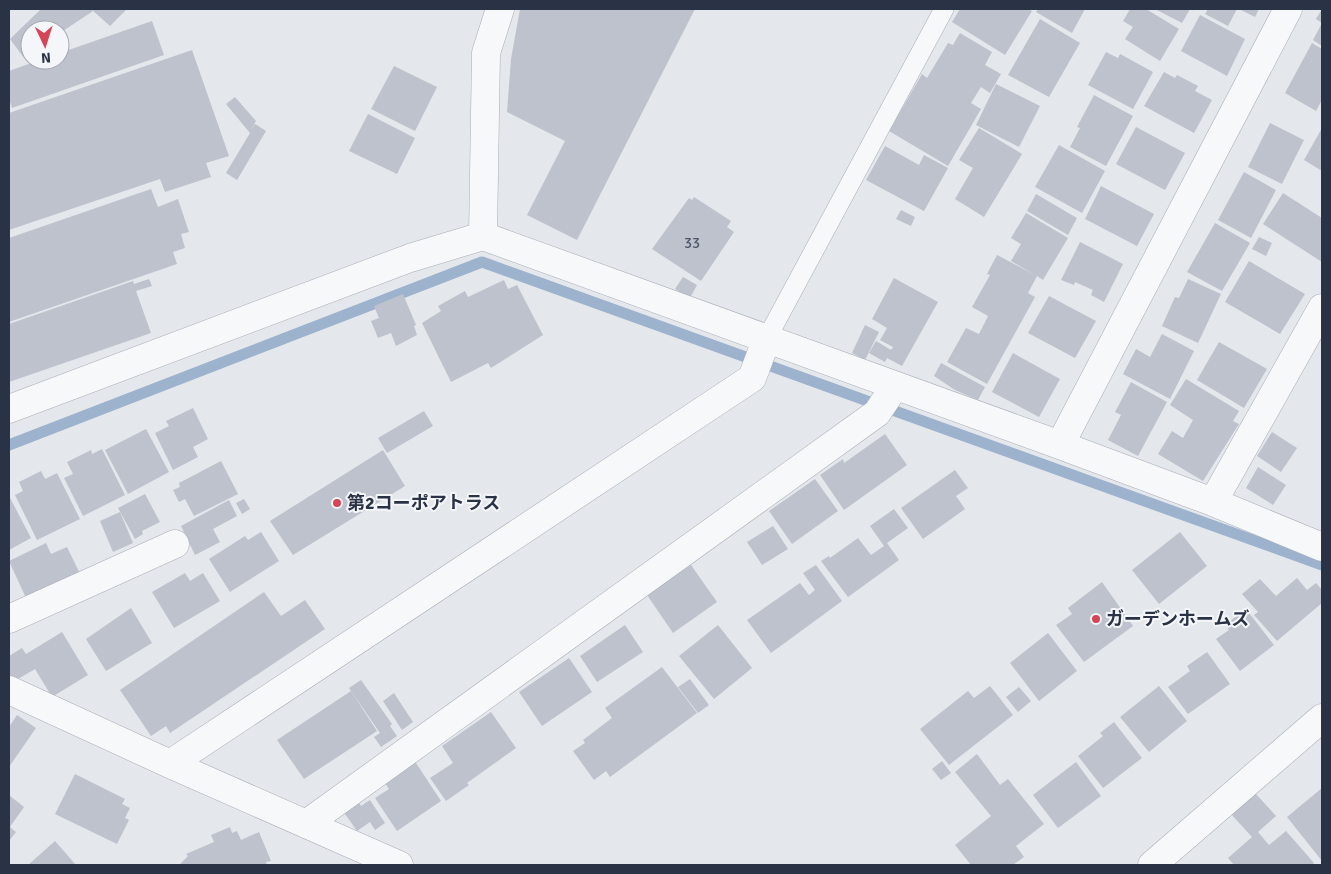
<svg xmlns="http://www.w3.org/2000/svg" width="1331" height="874" font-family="Signika,'Noto Sans JP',sans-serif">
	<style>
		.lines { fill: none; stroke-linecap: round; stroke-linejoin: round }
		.stream { stroke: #9db3cd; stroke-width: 11 }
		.building { fill: #bdc2cc }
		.service-casing { stroke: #a8adb7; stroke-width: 20 }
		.minor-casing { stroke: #a8adb7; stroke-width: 29 }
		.service { stroke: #f7f8fa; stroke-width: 19 }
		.minor { stroke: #f7f8fa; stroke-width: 28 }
		.poi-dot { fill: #d54555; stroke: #f4f6f9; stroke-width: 2 }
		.labels { text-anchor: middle; stroke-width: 4; stroke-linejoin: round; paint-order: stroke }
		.number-label { font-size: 15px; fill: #4f5768 }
		.poi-label { font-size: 18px; font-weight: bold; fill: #2a3346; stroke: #f4f6f9; text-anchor: start }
	</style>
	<rect width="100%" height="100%" fill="#e4e7ec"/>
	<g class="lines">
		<!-- stream -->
		<path class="stream" d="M 9,445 L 482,262 L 1322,565"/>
	</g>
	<!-- building -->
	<path class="building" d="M 41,9 L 90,9 L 93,11 L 60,33 L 60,30 L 30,30 L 30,54 L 24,58 L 10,39 Z
		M 91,9 L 127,9 L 110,26 Z
		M 520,9 L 695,9 L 577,240 L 527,215 L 565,141 L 507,112 L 511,59 Z
		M 960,9 L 1027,9 L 1032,11 L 1005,55 L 952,22 Z
		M 1038,9 L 1085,9 L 1072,33 L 1036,12 Z
		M 1130,9 L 1146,9 L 1179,29 L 1160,61 L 1125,39 L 1133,27 L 1123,21 Z
		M 1155,9 L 1190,9 L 1182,23 Z
		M 1208,9 L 1237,9 L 1228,26 L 1205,14 Z
		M 1239,9 L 1259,9 L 1255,17 Z
		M 1322,9 L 1322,46 L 1313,40 L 1322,23 L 1316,19 Z
		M 1200,15 L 1245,39 L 1227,76 L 1181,51 Z
		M 1040,19 L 1080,43 L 1049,97 L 1008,75 Z
		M 152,21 L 164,55 L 12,108 L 9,99 L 9,71 L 40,60 L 60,60 L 60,53 Z
		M 960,33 L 992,52 L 985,65 L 1001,74 L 990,93 L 981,87 L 971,103 L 981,109 L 948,166 L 889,131 L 922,74 L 927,78 L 948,43 L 953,45 Z
		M 1312,43 L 1322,49 L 1322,100 L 1316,111 L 1285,93 Z
		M 192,50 L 229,156 L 206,163 L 211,177 L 165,192 L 160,179 L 9,230 L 9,113 Z
		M 1106,52 L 1118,58 L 1120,54 L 1153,72 L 1133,109 L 1088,85 Z
		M 394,66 L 437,87 L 415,131 L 371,109 Z
		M 1164,72 L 1175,78 L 1177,75 L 1198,86 L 1195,91 L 1212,100 L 1194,133 L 1144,106 Z
		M 996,84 L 1040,106 L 1019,147 L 976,125 Z
		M 1094,95 L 1133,116 L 1106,166 L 1070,147 L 1080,128 L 1077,127 Z
		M 235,97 L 256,121 L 251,130 L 255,124 L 266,131 L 237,180 L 226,173 L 250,133 L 226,104 Z
		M 368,114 L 415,138 L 397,174 L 349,151 Z
		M 1270,123 L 1304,140 L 1282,184 L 1248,167 Z
		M 1136,127 L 1185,153 L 1165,190 L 1116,164 Z
		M 979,128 L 1022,154 L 984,217 L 955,199 L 973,168 L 959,160 Z
		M 1322,128 L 1322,171 L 1304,160 Z
		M 1059,145 L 1105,171 L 1082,213 L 1035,187 Z
		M 885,146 L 919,165 L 924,155 L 948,168 L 924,211 L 866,180 Z
		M 1244,172 L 1276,190 L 1251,238 L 1218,220 Z
		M 1101,186 L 1154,214 L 1137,246 L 1085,219 Z
		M 151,189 L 158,207 L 178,199 L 189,232 L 181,234 L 185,248 L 173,252 L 177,264 L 9,322 L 9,238 Z
		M 1283,193 L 1322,218 L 1322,262 L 1263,224 Z
		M 1036,194 L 1077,218 L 1068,235 L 1027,211 Z
		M 694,197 L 731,221 L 727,227 L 734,232 L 701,281 L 652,249 L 689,198 L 692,200 Z
		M 901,210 L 915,217 L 911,226 L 896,219 Z
		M 1026,213 L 1068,238 L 1043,280 L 1037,276 L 1028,293 L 1035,297 L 987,384 L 947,362 L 966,328 L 979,334 L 988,316 L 972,307 L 990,275 L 987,274 L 997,255 L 1035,275 L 1011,261 L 1021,244 L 1011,238 Z
		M 1215,223 L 1250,243 L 1222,291 L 1187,272 Z
		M 1259,237 L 1272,243 L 1266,256 L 1252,249 Z
		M 1080,242 L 1123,264 L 1104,302 L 1091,295 L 1093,290 L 1075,282 L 1074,285 L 1061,280 Z
		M 1249,261 L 1305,294 L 1280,334 L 1225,302 Z
		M 683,277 L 697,285 L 690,298 L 675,289 Z
		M 894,278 L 938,302 L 902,366 L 887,358 L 885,362 L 869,353 L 876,341 L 891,350 L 893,347 L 880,340 L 887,328 L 872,319 Z
		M 149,279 L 152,286 L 136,291 L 151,333 L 9,382 L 9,324 L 133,281 L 134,284 Z
		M 1188,279 L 1221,294 L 1198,343 L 1162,326 L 1175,297 L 1179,298 Z
		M 504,280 L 508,289 L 517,285 L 543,335 L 491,368 L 488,363 L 451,382 L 422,323 L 441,311 L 438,306 L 465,291 L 468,297 Z
		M 403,294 L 416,325 L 414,326 L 417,335 L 396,346 L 391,333 L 378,338 L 371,321 L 379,318 L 374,306 Z
		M 1049,296 L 1096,321 L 1075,358 L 1028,333 Z
		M 865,325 L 879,332 L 865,360 L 852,353 Z
		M 1162,334 L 1194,351 L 1170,399 L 1123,374 L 1136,349 L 1150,357 Z
		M 1219,342 L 1267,369 L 1244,408 L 1197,380 Z
		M 1013,353 L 1060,379 L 1039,417 L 992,392 Z
		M 941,363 L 985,387 L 978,400 L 955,390 L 934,376 Z
		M 1186,379 L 1239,411 L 1233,421 L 1239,424 L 1203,481 L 1158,454 L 1172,431 L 1183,438 L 1193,420 L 1170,405 Z
		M 1131,382 L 1167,402 L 1138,456 L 1108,440 L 1121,415 L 1115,412 Z
		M 193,408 L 208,439 L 193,447 L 198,457 L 173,470 L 155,433 L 169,426 L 166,421 Z
		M 424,411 L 433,426 L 387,453 L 378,438 Z
		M 146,429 L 169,472 L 128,494 L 105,450 Z
		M 1272,432 L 1297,448 L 1281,472 L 1257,456 Z
		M 885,434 L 907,465 L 844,510 L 820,475 L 843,459 L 844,463 Z
		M 102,449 L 125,495 L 83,516 L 64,478 L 73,474 L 67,462 L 91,450 L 92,454 Z
		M 383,450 L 405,486 L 293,555 L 270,521 Z
		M 221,461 L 238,494 L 194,516 L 185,499 L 179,502 L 173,490 L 180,487 L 179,483 Z
		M 1258,467 L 1286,485 L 1273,505 L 1246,488 Z
		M 955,470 L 968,488 L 956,496 L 965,509 L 923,539 L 901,508 Z
		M 41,471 L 45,479 L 57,473 L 80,519 L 37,540 L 15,495 L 23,491 L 19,482 Z
		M 815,479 L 838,511 L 792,544 L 769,511 Z
		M 145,494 L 160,522 L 142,531 L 143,534 L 135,539 L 118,508 Z
		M 9,496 L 31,538 L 9,550 Z
		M 244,499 L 250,509 L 242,514 L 236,503 Z
		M 229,500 L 237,516 L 213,529 L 220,542 L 195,555 L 181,526 Z
		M 894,509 L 908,528 L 887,543 L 899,560 L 848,597 L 821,561 L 829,556 L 830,558 L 858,538 L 871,555 L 884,546 L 870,526 Z
		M 120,512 L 133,543 L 113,552 L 100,521 Z
		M 773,526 L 788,549 L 762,565 L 747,542 Z
		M 261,532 L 279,561 L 230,592 L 209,559 L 245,536 L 248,540 Z
		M 1180,532 L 1207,566 L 1159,604 L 1132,570 Z
		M 46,543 L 51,554 L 67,547 L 80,574 L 26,598 L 9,561 Z
		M 691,565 L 717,602 L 673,633 L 647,595 Z
		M 816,565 L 842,601 L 771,653 L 747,620 L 800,583 L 809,595 L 815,590 L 803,573 Z
		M 185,573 L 190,581 L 203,573 L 220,601 L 174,628 L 152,592 Z
		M 1297,578 L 1307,590 L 1316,583 L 1322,590 L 1322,603 L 1277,641 L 1254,615 L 1258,612 L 1242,594 L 1260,579 L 1276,596 Z
		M 1102,582 L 1133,626 L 1084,662 L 1056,625 L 1072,614 L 1068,608 Z
		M 264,592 L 281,616 L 305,600 L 325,629 L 170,733 L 166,726 L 151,736 L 120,690 Z
		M 131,608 L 152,643 L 106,671 L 86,639 Z
		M 1246,609 L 1274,645 L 1240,671 L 1216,639 L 1229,630 L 1225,625 Z
		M 625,625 L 643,652 L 597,682 L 580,656 Z
		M 718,625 L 752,668 L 714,699 L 679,656 Z
		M 62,632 L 88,675 L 52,697 L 35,669 L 13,682 L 9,675 L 9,656 L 22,648 L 26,654 Z
		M 1048,633 L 1077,671 L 1039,701 L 1010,663 Z
		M 1207,652 L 1230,684 L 1188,714 L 1168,687 L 1190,671 L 1187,666 Z
		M 569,658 L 592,692 L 542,726 L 519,692 Z
		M 662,667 L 697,713 L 610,777 L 606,771 L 594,780 L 573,751 L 585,743 L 583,740 L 612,718 L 605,708 Z
		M 690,679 L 709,705 L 698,713 L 678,687 Z
		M 361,680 L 392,724 L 390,726 L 397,736 L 381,747 L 374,737 L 380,733 L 349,688 Z
		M 990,686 L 1013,715 L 949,765 L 920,729 L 968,691 L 974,698 Z
		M 1159,686 L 1187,721 L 1149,752 L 1120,717 Z
		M 1019,687 L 1031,701 L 1018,712 L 1006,697 Z
		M 351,691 L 377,731 L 304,779 L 277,740 Z
		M 394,693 L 413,722 L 402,730 L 383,701 Z
		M 491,712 L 516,748 L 467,783 L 469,785 L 446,801 L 430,778 L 453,763 L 442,746 Z
		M 17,715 L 36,728 L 9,767 L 9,727 Z
		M 1114,722 L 1142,758 L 1103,788 L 1078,756 L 1103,736 L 1100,733 Z
		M 977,754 L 1000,785 L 1008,779 L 1044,824 L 1016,846 L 1024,857 L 1013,865 L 971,865 L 955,845 L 991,816 L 955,772 Z
		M 414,760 L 441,801 L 397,831 L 375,798 L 389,789 L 383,780 Z
		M 942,761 L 951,773 L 941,780 L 932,769 Z
		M 1076,762 L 1101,796 L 1058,828 L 1033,795 Z
		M 75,774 L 125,799 L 122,804 L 130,808 L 125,818 L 129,820 L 117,844 L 55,814 Z
		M 1322,788 L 1322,861 L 1287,817 Z
		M 1255,793 L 1276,816 L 1258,832 L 1269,845 L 1286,831 L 1314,863 L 1312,865 L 1234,865 L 1228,858 L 1252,837 L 1231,814 Z
		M 9,795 L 24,807 L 10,827 L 16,832 L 9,841 Z
		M 370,800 L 385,823 L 375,830 L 370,822 L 357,831 L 343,811 L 358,801 L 361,806 Z
		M 230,827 L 232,833 L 237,831 L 241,840 L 259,832 L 271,861 L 266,862 L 267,865 L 179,865 L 188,856 L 186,854 L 214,842 L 211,835 Z
		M 55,841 L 76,865 L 28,865 Z"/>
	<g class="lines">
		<defs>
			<path id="service" d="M 767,338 L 944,9"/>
			<path id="minor" d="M 483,236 L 486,53 L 500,9
				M 9,409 L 410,258 L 483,236 L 1060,445 L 1213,502 L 1322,547
				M 1060,445 L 1288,9
				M 1213,502 L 1322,308
				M 9,619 L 175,544
				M 9,690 L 170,764 L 399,865
				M 170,764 L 752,378 L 767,338
				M 306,824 L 877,413 L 895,386
				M 1152,865 L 1322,718"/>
		</defs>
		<!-- service casing -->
		<use href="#service" class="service-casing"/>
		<!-- minor casing -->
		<use href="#minor" class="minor-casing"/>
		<!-- service -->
		<use href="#service" class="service"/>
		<!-- minor -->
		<use href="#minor" class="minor"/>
	</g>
	<!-- markers -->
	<g class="poi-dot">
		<circle cx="337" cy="503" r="5"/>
		<circle cx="1096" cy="619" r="5"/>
	</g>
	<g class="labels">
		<!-- number labels -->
		<g class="number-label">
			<text x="692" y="248">33</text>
		</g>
		<!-- poi labels -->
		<g class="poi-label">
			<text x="347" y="509">第2コーポアトラス</text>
			<text x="1106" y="625">ガーデンホームズ</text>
		</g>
	</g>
	<!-- border -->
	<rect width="1331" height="874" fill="none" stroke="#2a3346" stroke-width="20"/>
	<!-- north arrow -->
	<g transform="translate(45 45) rotate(176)"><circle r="24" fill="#f4f6f9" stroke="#a3a8b1"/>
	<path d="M0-4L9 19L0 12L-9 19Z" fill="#d54555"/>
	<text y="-8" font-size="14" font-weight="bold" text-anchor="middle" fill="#2a3346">N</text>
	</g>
</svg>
